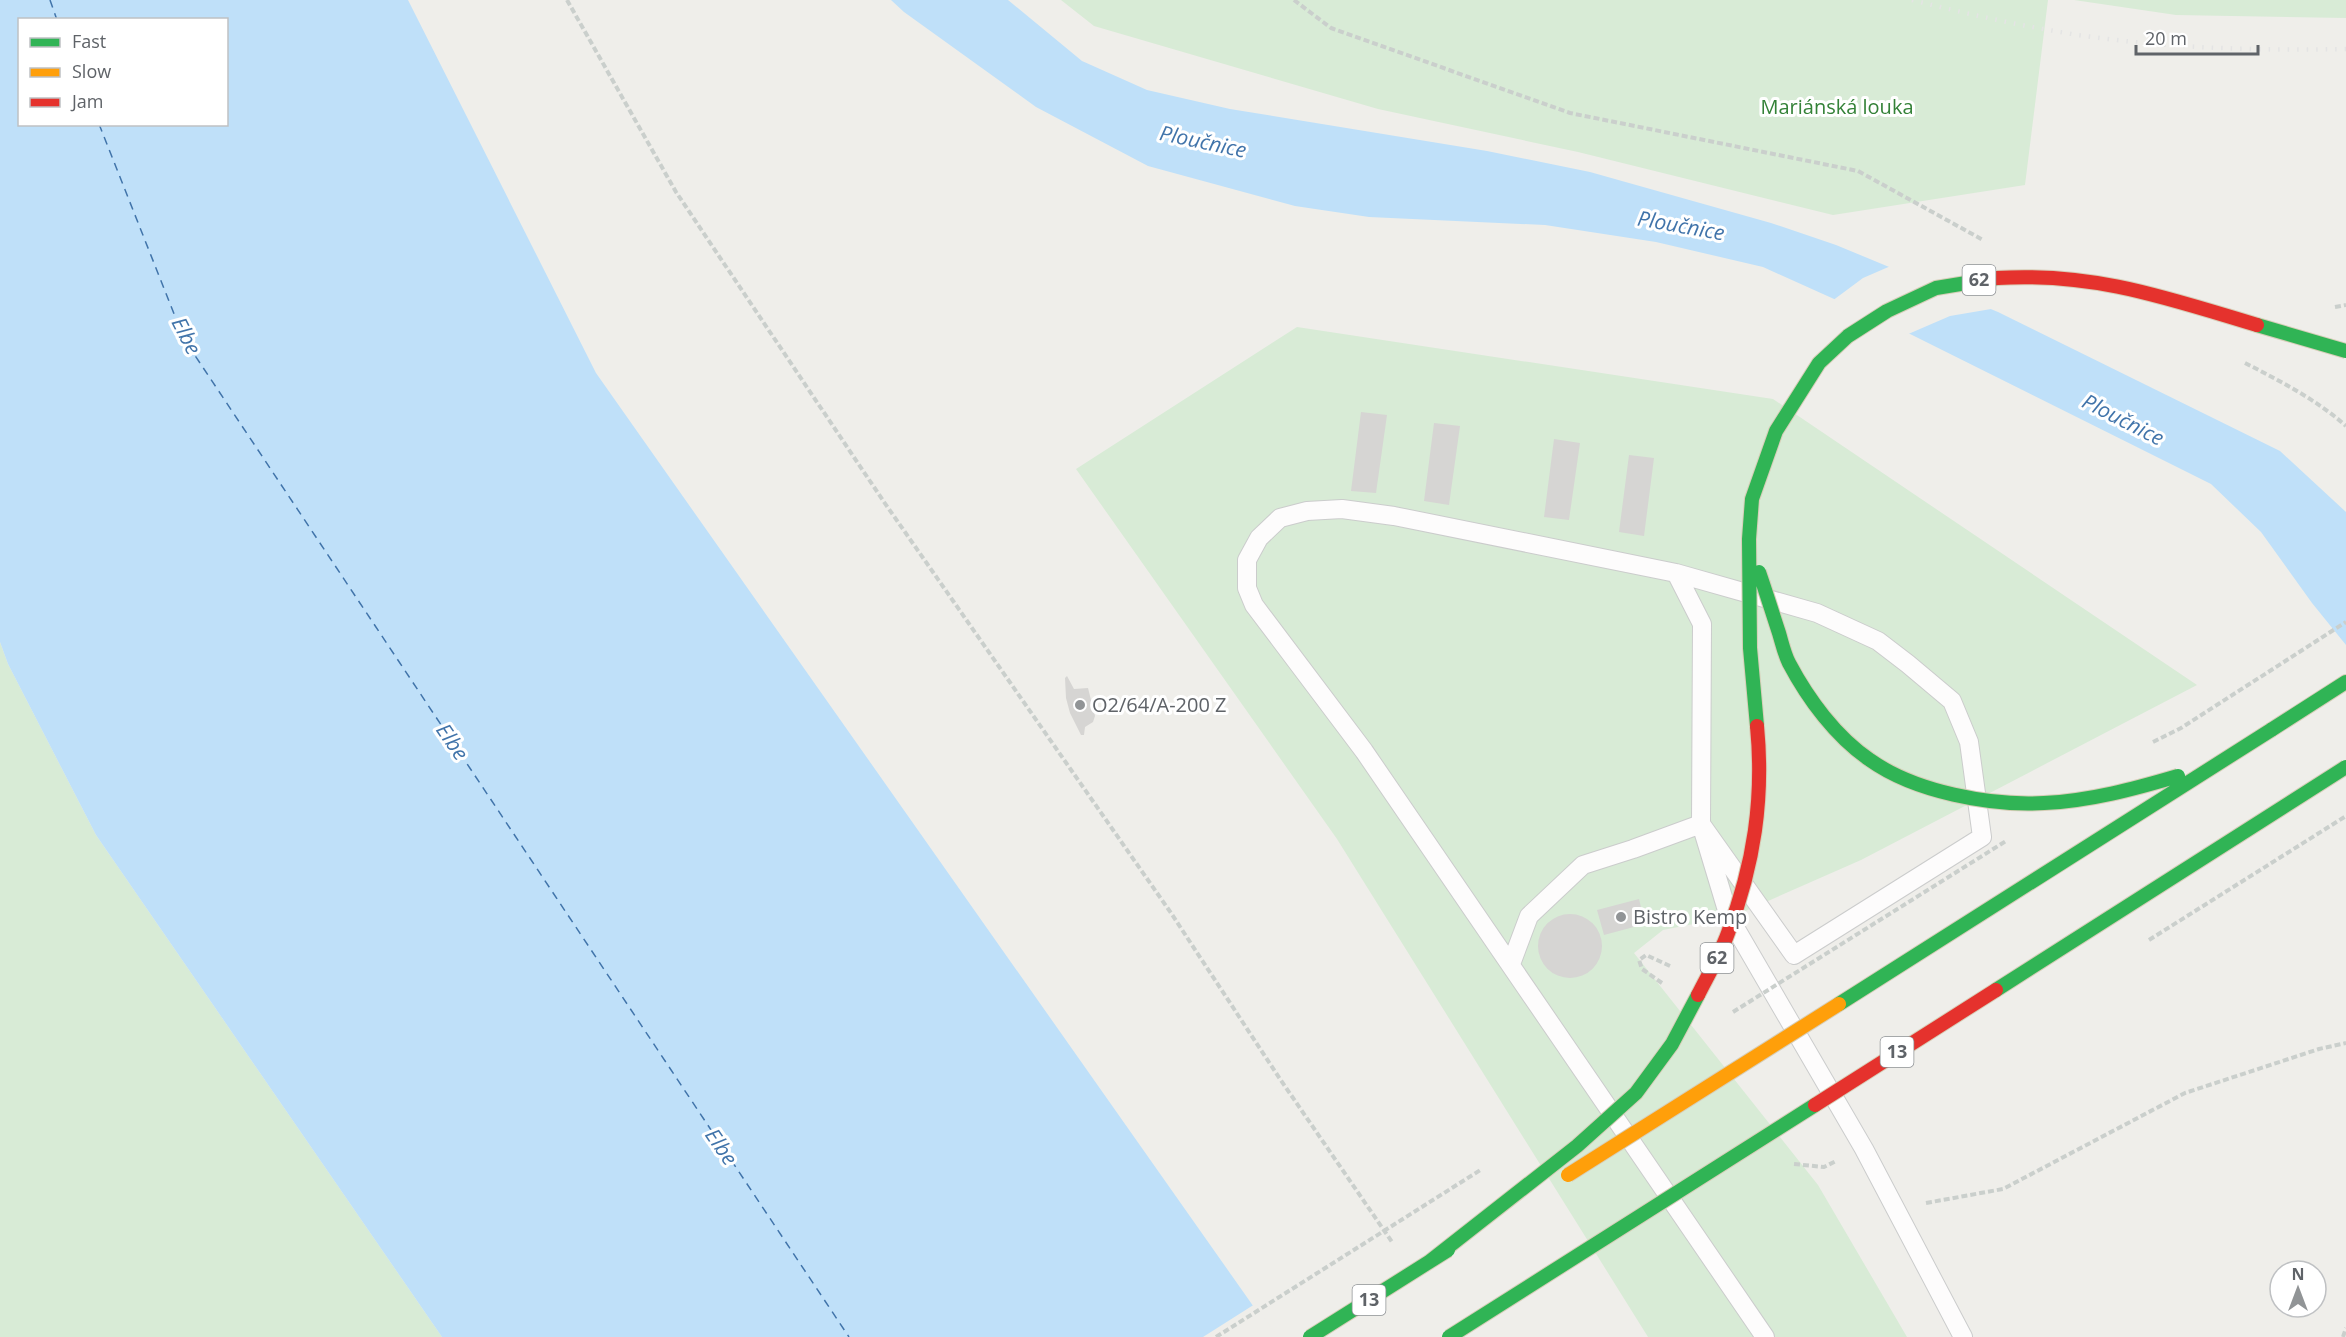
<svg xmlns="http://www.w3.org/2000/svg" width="2346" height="1337" font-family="'Open Sans',sans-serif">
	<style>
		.green { fill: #d8ebd6 }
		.water { fill: #bfe0f9; fill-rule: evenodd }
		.pier { fill: #efeeea }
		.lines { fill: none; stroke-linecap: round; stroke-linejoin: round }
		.ferry { stroke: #4174aa; stroke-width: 1.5; stroke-dasharray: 8 6; stroke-linecap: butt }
		.building { fill: #d6d5d3 }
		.lane-casing { stroke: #cbcccc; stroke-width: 20 }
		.fast-casing { stroke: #d7ceb8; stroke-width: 16 }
		.path { stroke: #cacfcc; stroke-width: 4; stroke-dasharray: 6 3; stroke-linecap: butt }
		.lane { stroke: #fdfcfc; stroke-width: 18 }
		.fast { stroke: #30b455; stroke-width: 14 }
		.rail { stroke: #e4e4e4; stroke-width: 4.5; stroke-dasharray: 1.5 8; stroke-linecap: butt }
		.fast-bridge-casing { stroke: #d7ceb8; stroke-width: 16; stroke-linecap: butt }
		.slow-bridge-casing { stroke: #d7ceb8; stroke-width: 16; stroke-linecap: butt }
		.jam-bridge-casing { stroke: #d7ceb8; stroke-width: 16; stroke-linecap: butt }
		.path-bridge { stroke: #cacfcc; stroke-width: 4; stroke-dasharray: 6 3; stroke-linecap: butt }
		.fast-bridge { stroke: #30b455; stroke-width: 14 }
		.slow-bridge { stroke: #ff9f0a; stroke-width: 14 }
		.jam-bridge { stroke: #e5322d; stroke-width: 14 }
		.poi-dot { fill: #919496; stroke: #fff; stroke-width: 2 }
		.labels { text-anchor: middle; stroke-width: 6; stroke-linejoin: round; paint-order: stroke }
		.shield { fill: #fff; stroke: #8f9295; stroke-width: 1.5 }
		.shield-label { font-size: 18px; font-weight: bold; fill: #5f6368 }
		.park-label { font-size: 20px; fill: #348238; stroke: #fff }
		.poi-label { font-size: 20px; fill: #5f6368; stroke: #fff; text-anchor: start }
		.water-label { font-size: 21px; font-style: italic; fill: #4174aa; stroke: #fff }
	</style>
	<rect width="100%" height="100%" fill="#efeeea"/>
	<!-- green -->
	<path class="green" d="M 1061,0 L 2048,0 L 2025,185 L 1833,215 L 1578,152 L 1378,109 L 1094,26 Z
		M 2074,0 L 2346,0 L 2346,18 L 2176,15 Z
		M 1297,327 L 1773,399 L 2197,685 L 1861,860 L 1734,916 L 1663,930 L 1634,953 L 1818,1185 L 1907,1337 L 1648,1337 L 1337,839 L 1076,469 Z
		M 0,642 L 8,664 L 96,835 L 442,1337 L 0,1337 Z"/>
	<!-- water -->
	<path class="water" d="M 0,0 L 408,0 L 596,373 L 1275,1337 L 442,1337 L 96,835 L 8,664 L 0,642 ZM 20,20 L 226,20 L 226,124 L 20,124 Z
		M 891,0 L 1008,0 L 1082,61 L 1147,90 L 1230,109 L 1487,151 L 1590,172 L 1771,223 L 1836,245 L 1998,312 L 2280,451 L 2346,512 L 2346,645 L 2312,603 L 2261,532 L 2211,484 L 1894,326 L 1763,267 L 1656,242 L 1545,225 L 1369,217 L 1295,206 L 1148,166 L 1036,107 L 904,12 Z"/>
	<!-- pier -->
	<path class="pier" d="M 1893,265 L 1997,308 L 1950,316 L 1906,335 L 1832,301 L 1863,278 Z
		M 1255,1304 L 1278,1337 L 1203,1337 Z"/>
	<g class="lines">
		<!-- ferry -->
		<path class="ferry" d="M 50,0 L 57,20
			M 99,124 L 184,339 L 849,1337"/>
	</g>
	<!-- building -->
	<path class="building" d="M 1361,412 L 1387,415 L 1376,493 L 1351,491 Z
		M 1434,423 L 1460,426 L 1449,505 L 1424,501 Z
		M 1554,439 L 1580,443 L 1569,520 L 1544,517 Z
		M 1629,455 L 1654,458 L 1644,536 L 1619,532 Z
		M 1067,676 L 1074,689 L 1088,688 L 1095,716 L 1093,722 L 1085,727 L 1084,735 L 1081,735 L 1070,713 L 1066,698 L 1065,678 Z
		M 1639,899 L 1645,924 L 1604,935 L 1597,910 Z
		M1538 946a32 32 0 1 1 64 0a32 32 0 1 1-64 0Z"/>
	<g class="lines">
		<defs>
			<path id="lane" d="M 1676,573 L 1702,624 L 1701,824 L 1729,917 L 1864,1149 L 1963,1337
				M 1511,964 L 1529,916 L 1583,865 L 1633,849 L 1701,824 L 1794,955 L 1982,837 L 1969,742 L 1952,701 L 1908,664 L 1878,641 L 1817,613 L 1676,573 L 1394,516 L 1342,509 L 1307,511 L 1280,518 L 1259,538 L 1247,560 L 1247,588 L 1254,605 L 1364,751 L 1765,1337"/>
			<path id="fast" d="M 2271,730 L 2346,682"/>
		</defs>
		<!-- lane casing -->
		<use href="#lane" class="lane-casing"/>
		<!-- fast casing -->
		<use href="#fast" class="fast-casing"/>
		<!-- path -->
		<path class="path" d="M 567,0 L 676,192 L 884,502 L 1171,913 L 1280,1079 L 1392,1242
			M 1294,0 L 1331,28 L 1570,113 L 1858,171 L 1983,240
			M 2335,307 L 2346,305
			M 2245,363 C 2280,381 2317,400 2346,426
			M 1662,983 L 1642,969 L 1639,960 L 1646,955 L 1670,966
			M 1794,1164 L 1824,1167 L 1836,1161
			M 1926,1203 L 2003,1189 L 2185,1093 L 2319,1049 L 2346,1043
			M 2343,1337 L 2346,1328"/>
		<!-- lane -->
		<use href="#lane" class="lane"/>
		<!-- fast -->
		<use href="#fast" class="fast"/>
		<!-- rail -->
		<path class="rail" d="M 1912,0 C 1967,14 2022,26 2078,35 C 2166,48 2257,51 2346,49"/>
		<defs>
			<path id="fast-bridge" d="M 2257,325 L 2346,351
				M 1759,572 C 1766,592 1772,612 1779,633 C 1782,643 1784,653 1789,663 C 1808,699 1836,737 1870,760 C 1915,792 1990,806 2044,803 C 2090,801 2134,789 2178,776
				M 1757,726 L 1750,648 L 1749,539 L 1752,499 L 1776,431 L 1819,363 L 1848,336 L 1887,311 L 1936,288 L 1997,278
				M 1996,990 L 2346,767
				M 1839,1004 L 2271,730
				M 1429,1262 L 1577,1146 L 1636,1093 L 1672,1044 L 1698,995
				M 1310,1337 L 1448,1250
				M 1449,1337 L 1815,1105"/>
			<path id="slow-bridge" d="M 1568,1175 L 1839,1004"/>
			<path id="jam-bridge" d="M 1997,278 C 2094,272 2167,298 2257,325
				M 1698,995 C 1708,975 1720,955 1728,933 C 1754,864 1764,799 1757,726
				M 1815,1105 L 1996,990"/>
		</defs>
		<!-- fast-bridge casing -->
		<use href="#fast-bridge" class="fast-bridge-casing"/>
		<!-- slow-bridge casing -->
		<use href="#slow-bridge" class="slow-bridge-casing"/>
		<!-- jam-bridge casing -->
		<use href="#jam-bridge" class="jam-bridge-casing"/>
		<!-- path-bridge -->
		<path class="path-bridge" d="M 2153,742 L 2181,728 L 2346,622
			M 2149,940 L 2346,816
			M 1733,1012 L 2006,841
			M 1216,1337 L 1482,1169"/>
		<!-- fast-bridge -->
		<use href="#fast-bridge" class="fast-bridge"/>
		<!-- slow-bridge -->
		<use href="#slow-bridge" class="slow-bridge"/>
		<!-- jam-bridge -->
		<use href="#jam-bridge" class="jam-bridge"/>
	</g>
	<!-- markers -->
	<g class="poi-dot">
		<circle cx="1080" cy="705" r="6"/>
		<circle cx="1621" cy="917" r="6"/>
	</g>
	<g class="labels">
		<!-- shield labels -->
		<g class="shield">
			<rect x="1962.5" y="265" width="33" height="30" rx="4.5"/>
			<rect x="1700.5" y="943" width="33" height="30" rx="4.5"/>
			<rect x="1880.5" y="1037" width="33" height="30" rx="4.5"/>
			<rect x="1352.5" y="1285" width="33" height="30" rx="4.5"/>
		</g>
		<g class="shield-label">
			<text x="1979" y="286">62</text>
			<text x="1717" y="964">62</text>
			<text x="1897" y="1058">13</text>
			<text x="1369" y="1306">13</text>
		</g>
		<!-- park labels -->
		<g class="park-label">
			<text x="1837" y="114">Mariánská louka</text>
		</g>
		<!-- poi labels -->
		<g class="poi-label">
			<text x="1092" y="712">O2/64/A-200 Z</text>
			<text x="1633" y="924">Bistro Kemp</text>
		</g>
		<!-- water labels -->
		<g class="water-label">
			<text transform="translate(1203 142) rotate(12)" y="7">Ploučnice</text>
			<text transform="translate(1681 226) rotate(10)" y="7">Ploučnice</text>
			<text transform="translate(186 336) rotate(63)" y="7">Elbe</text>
			<text transform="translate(2123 420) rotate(27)" y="7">Ploučnice</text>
			<text transform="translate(452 742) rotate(56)" y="7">Elbe</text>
			<text transform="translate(721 1147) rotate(56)" y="7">Elbe</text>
		</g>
	</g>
	<!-- legend -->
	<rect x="18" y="18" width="210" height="108" fill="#ffffff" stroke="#bfc1c3" stroke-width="1.5"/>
	<rect x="30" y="38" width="30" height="9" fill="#30b455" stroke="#bfc1c3" stroke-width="1.5"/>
	<text x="72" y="48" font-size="18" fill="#5f6368">Fast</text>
	<rect x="30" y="68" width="30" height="9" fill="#ff9f0a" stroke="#bfc1c3" stroke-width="1.5"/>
	<text x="72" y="78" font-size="18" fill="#5f6368">Slow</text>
	<rect x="30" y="98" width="30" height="9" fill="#e5322d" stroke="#bfc1c3" stroke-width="1.5"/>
	<text x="72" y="108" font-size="18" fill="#5f6368">Jam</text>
	<!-- north arrow -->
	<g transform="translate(2298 1289)"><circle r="28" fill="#ffffff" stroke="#bfc1c3" stroke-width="1.5"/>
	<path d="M0-4.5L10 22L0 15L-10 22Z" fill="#919496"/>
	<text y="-9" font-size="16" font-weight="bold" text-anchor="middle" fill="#5f6368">N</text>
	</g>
	<!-- scale -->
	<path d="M2136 45v9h122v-9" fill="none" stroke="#5f6368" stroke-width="3"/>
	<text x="2145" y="45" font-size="18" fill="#5f6368" stroke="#ffffff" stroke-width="4.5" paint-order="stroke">20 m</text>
</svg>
